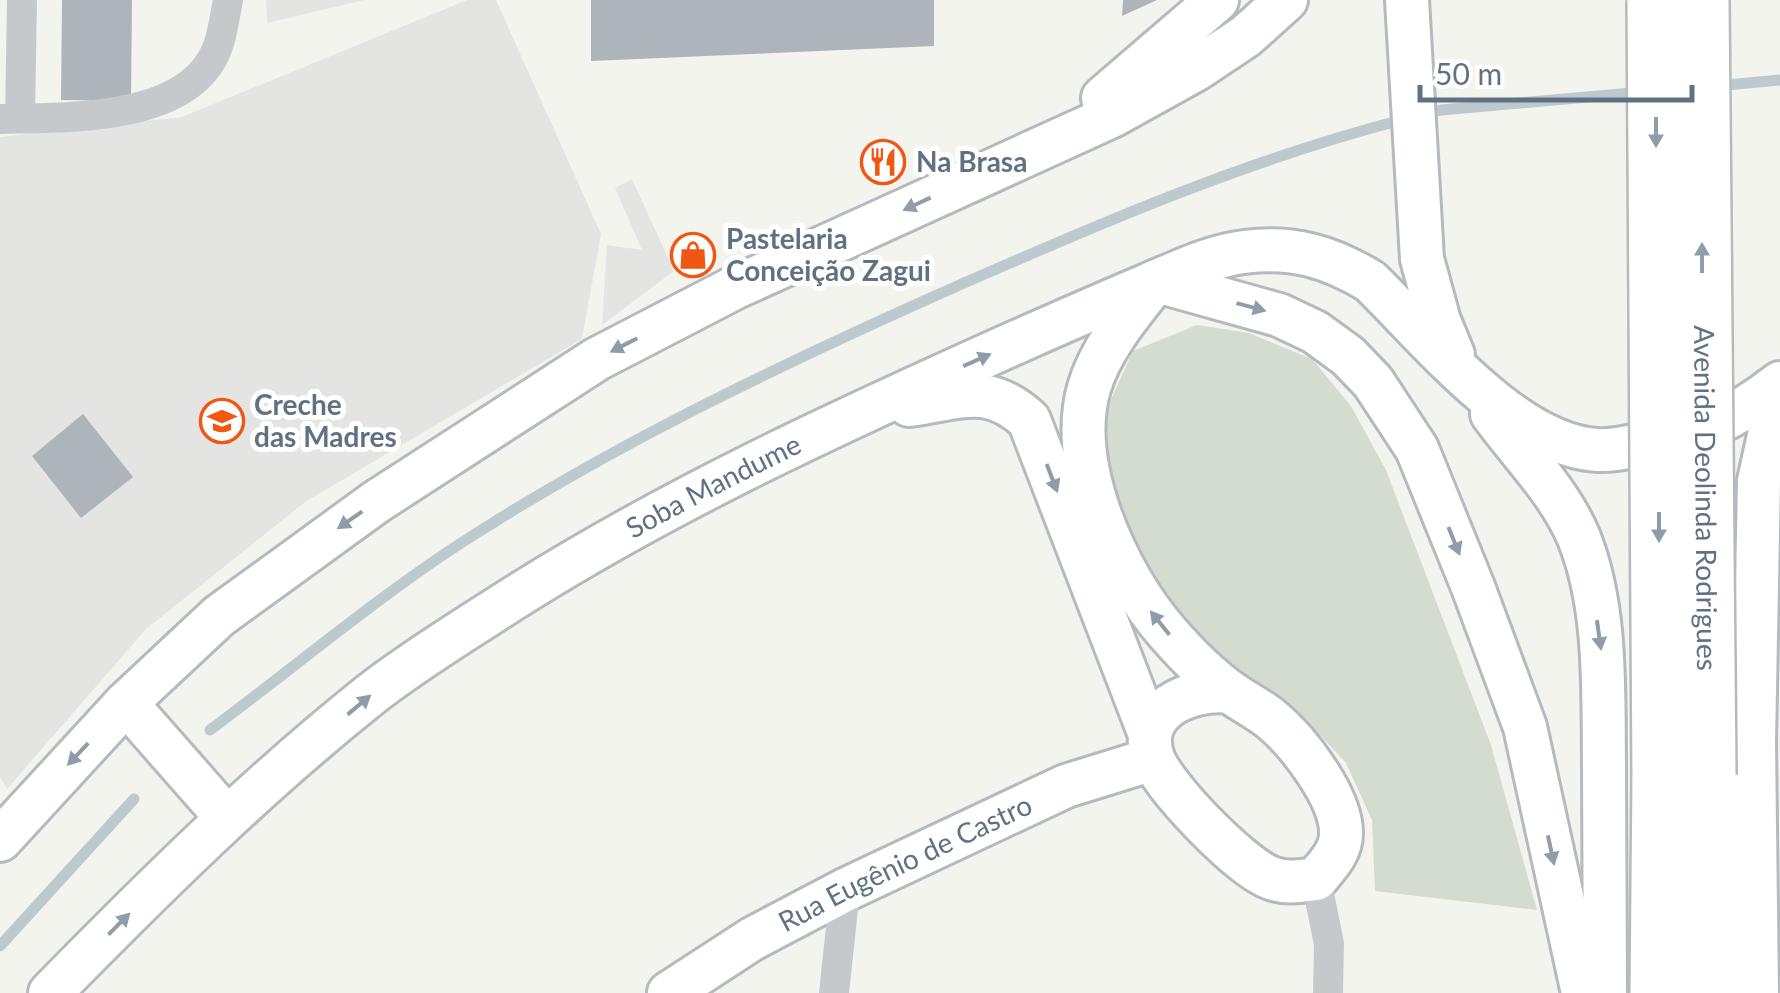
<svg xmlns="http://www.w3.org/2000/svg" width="1780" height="993" font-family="Lato,sans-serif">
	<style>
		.built { fill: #e4e5e3 }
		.green { fill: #d4dcd0 }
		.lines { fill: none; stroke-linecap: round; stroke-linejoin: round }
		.stream { stroke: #bec9ce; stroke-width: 11 }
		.building { fill: #adb4ba }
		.secondary-casing { stroke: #b5babf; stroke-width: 48 }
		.highway-casing { stroke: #b7babd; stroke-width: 60 }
		.street { stroke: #c6c9cc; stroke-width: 30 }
		.secondary { stroke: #fff; stroke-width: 42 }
		.highway { stroke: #fff; stroke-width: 55 }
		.highway-bridge-casing { stroke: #b7babd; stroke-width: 60; stroke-linecap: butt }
		.highway-bridge { stroke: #fff; stroke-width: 55 }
		.oneway { fill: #909ca8 }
		.labels { text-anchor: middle; stroke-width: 10; stroke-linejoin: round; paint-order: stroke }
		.poi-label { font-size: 28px; font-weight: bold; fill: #607183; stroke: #fff; text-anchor: start }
		.street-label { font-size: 28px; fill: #607183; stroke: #fff }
	</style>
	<rect width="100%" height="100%" fill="#f4f4ef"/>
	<!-- built -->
	<path class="built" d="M 266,0 L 364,0 L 267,23 Z
		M 467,0 L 496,0 L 601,234 L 582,339 L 305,502 L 146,629 L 7,789 L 0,777 L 0,137 L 182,117 Z
		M 632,179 L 674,271 L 602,325 L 607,245 L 642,250 L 615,188 Z"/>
	<!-- green -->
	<path class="green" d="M 1197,325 L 1249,333 L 1312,359 L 1351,406 L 1386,470 L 1491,745 L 1537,910 L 1375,891 L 1372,820 L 1346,763 L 1304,718 L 1219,658 L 1151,590 L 1106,495 L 1102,419 L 1133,351 Z"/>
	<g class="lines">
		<!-- stream -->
		<path class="stream" d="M 1716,86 L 1780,80
			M 1423,115 L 1441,110 L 1643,92
			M 210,730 C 291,670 374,600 458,545 C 612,445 778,366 946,291 C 1096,225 1246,160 1405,119
			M 0,946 L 134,799"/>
	</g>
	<!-- building -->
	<path class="building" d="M 62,0 L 132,0 L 131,101 L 61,100 Z
		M 591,0 L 934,0 L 934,46 L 591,61 Z
		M 1123,0 L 1157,0 L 1122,16 Z
		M 83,414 L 133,477 L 81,518 L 32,456 Z"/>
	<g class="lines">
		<defs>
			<g id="secondary">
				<path d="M 1407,0 L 1422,259 L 1439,321 L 1453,355"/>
				<path d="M 1103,98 L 1217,0"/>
				<path d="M 1157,281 L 1279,315 L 1315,332 L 1348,356 L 1373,382 L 1417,449 L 1473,587 L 1525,727 L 1583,993"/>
				<path d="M 1153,285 C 1129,315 1100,350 1089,388 C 1067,465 1117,575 1167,632 C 1186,654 1210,678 1233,694 C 1246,703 1260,710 1271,719 C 1298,741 1342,798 1341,834 C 1341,852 1327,866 1316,879 C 1300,881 1286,884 1271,878 C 1241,867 1163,787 1153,758 C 1136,710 1191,687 1230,692"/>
				<path d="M 909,405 C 961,398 987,382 1029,420 L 1149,732"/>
				<path d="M 1492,414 C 1521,454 1560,492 1579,538 C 1607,608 1603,691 1604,764 C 1605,841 1605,917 1605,993"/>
				<path d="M 126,703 L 227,818"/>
				<path d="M 0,840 L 126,703 L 219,616 L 376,502 L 597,359 L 734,288 L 1112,116 L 1195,70 L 1246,36 L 1286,0"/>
				<path id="s1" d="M 50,993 C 152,889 256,786 370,695 C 407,666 447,641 486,616 C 654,506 836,423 1019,341 C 1062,322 1105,303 1148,285 C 1179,272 1211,256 1244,252 C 1293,246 1328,256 1370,281 C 1428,337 1514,446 1598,450 C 1612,451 1629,447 1643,444 C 1699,436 1736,417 1780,383"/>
				<path id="s2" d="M 669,993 L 752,939 L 845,890 L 1066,786 L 1153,759"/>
				<path d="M 1757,993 L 1754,742 L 1759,481 L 1780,386"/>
			</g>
			<path id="highway" d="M 1708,775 L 1711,993
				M 1658,993 L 1660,778"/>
		</defs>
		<!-- secondary casing -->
		<use href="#secondary" class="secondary-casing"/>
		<!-- highway casing -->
		<use href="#highway" class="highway-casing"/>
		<!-- street -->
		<path class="street" d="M 20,118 L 22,0
			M 0,119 C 66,117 191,123 218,46 C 223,32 225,15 228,0
			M 1316,879 L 1329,944 L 1328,993
			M 834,993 L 845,890"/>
		<!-- secondary -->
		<use href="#secondary" class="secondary"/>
		<!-- highway -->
		<use href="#highway" class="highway"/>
		<defs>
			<g id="highway-bridge">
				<path d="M 1655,0 L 1660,778"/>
				<path id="s3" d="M 1701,0 L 1708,775"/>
			</g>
		</defs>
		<!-- highway-bridge casing -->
		<use href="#highway-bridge" class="highway-bridge-casing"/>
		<!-- highway-bridge -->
		<use href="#highway-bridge" class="highway-bridge"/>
	</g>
	<!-- one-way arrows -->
	<defs><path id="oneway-solid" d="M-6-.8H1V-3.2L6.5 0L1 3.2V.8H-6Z" transform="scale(2.5)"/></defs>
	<g class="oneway">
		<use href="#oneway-solid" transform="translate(1656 132) rotate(90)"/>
		<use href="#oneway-solid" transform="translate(917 204) rotate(155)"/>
		<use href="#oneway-solid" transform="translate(1702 258) rotate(-90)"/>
		<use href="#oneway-solid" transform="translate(1251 307) rotate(15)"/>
		<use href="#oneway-solid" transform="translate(624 345) rotate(153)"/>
		<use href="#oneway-solid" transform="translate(977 360) rotate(-24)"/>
		<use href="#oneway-solid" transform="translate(1052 478) rotate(69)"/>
		<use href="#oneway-solid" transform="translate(350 520) rotate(145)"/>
		<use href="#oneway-solid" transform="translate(1659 527) rotate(90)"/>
		<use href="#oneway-solid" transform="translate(1454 541) rotate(68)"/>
		<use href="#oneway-solid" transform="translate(1160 623) rotate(-129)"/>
		<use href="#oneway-solid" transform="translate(1599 635) rotate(82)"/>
		<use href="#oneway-solid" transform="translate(359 705) rotate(-40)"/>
		<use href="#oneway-solid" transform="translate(78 754) rotate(133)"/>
		<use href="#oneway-solid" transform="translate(1551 850) rotate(78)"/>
		<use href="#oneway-solid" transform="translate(119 924) rotate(-45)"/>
	</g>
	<!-- icons -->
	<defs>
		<symbol id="restaurant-ring" viewBox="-11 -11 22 22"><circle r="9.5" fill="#fff" stroke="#f15712" stroke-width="1.5"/><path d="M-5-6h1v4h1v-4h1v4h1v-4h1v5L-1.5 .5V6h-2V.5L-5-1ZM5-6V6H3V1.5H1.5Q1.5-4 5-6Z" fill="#f15712"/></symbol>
		<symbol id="shop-ring" viewBox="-11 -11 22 22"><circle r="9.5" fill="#fff" stroke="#f15712" stroke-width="1.5"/><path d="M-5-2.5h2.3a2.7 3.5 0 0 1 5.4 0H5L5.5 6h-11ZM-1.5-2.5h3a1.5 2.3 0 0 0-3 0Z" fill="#f15712"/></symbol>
		<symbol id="school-ring" viewBox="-11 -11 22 22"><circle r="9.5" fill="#fff" stroke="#f15712" stroke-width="1.5"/><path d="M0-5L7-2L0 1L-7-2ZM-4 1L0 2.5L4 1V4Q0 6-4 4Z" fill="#f15712"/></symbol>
	</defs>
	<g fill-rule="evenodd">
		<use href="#restaurant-ring" x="858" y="137" width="50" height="50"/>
		<use href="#shop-ring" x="668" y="230" width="50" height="50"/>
		<use href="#school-ring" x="197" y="396" width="50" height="50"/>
	</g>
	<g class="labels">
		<!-- poi labels -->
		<g class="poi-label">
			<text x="916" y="172">Na Brasa</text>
			<text x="726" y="249">Pastelaria<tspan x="726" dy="32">Conceição Zagui</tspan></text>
			<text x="254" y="415">Creche<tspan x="254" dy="32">das Madres</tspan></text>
		</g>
		<!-- street labels -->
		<g class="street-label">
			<text dy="10" stroke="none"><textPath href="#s1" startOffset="840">Soba Mandume</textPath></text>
			<text dy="10" stroke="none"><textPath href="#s3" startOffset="498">Avenida Deolinda Rodrigues</textPath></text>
			<text dy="10" stroke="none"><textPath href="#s2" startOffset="270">Rua Eugênio de Castro</textPath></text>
		</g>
	</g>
	<!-- scale -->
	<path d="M1420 85v15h272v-15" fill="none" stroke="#607183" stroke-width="5"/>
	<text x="1435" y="85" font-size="30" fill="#607183" stroke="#ffffff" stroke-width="8" paint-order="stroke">50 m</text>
</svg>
